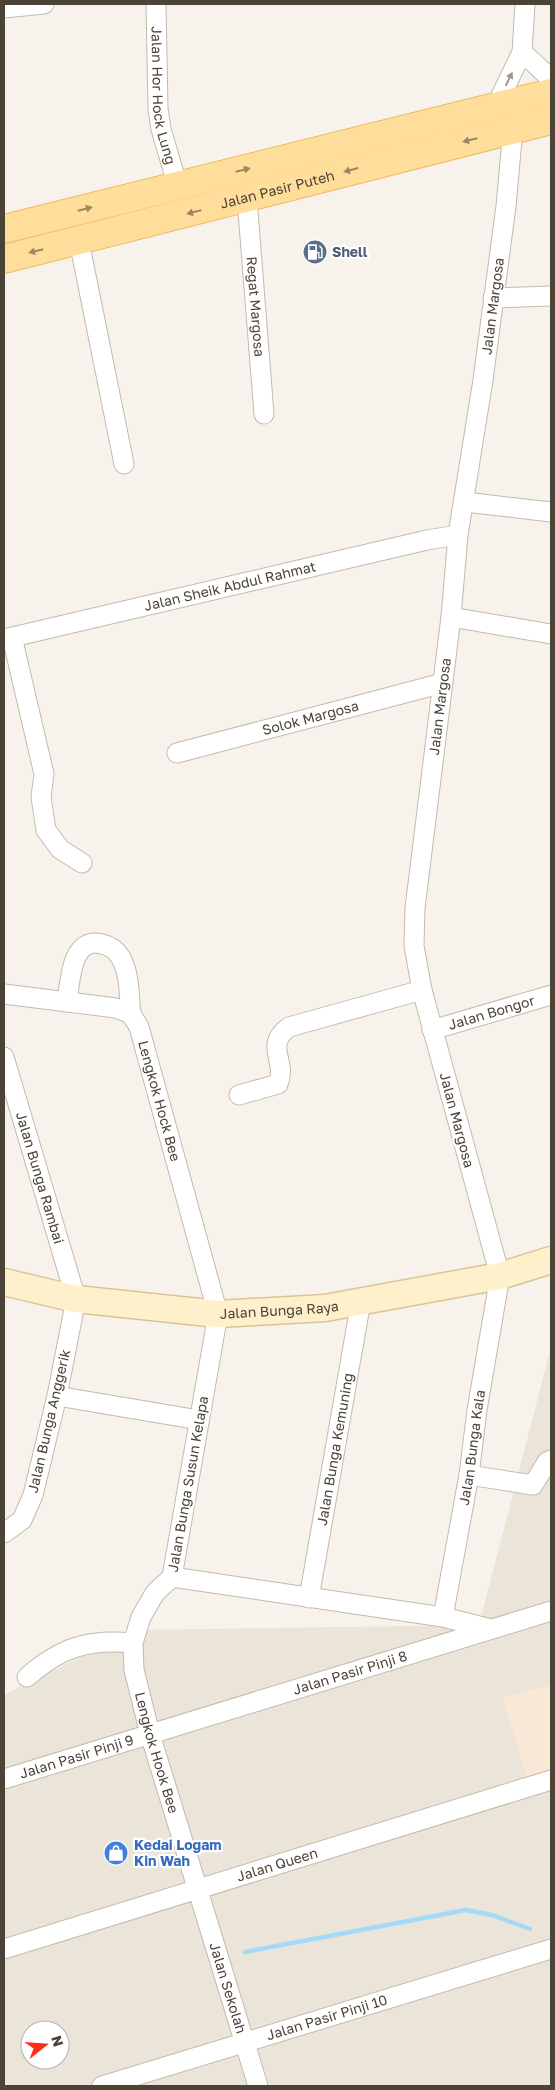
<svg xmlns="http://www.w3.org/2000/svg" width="555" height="2090" font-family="'Golos Text',sans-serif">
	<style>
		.residential { fill: #ebe4d8; fill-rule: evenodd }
		.commercial { fill: #f9e8d5 }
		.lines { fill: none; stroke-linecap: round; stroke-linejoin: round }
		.stream { stroke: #a3daf7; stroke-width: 4.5 }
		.street-casing { stroke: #c3baac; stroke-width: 21 }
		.secondary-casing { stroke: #dac497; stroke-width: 29 }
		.primary-casing { stroke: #efbb61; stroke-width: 30 }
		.street { stroke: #fff; stroke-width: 19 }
		.secondary { stroke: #fff0cc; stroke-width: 26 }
		.primary { stroke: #ffdd9b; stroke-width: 28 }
		.oneway { fill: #9d9891 }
		.oneway2 { fill: #9d8864 }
		.labels { text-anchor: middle; stroke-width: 4.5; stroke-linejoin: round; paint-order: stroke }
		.street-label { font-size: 14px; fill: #4c4337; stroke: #fff }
		.service-label { font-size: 14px; font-weight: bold; fill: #4e5e75; stroke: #fff; text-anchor: start }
		.shop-label { font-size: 14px; font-weight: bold; fill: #366cbe; stroke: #fff; text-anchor: start }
	</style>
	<rect width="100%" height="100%" fill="#f7f2eb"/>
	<!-- residential -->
	<path class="residential" d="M 551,1347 L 551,2086 L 4,2086 L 4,1695 L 136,1630 L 479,1625 ZM 30,2030 L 60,2030 L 60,2060 L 30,2060 Z"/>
	<!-- commercial -->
	<path class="commercial" d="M 551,1684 L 551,1779 L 529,1785 L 503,1698 Z"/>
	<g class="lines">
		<!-- stream -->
		<path class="stream" d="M 245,1952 L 466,1910 L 492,1915 L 530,1929"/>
		<defs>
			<g id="street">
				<path id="s1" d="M 156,4 L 158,109 L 161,129 L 178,187"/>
				<path d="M 4,8 L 44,4"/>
				<path d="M 522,52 L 551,79"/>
				<path d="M 496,106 L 522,52 L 525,4"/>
				<path id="s2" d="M 247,199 L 264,414"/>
				<path d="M 79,241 L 124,464"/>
				<path d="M 493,298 L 551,296"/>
				<path d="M 465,502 L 551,512"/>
				<path d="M 451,617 L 551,634"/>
				<path d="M 12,637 L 44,774 L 41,797 L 46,830 L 60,849 L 82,863"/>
				<path id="s3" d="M 4,639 L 427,540 L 458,535"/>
				<path id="s4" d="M 177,753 L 443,683"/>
				<path id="s5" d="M 4,994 L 116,1008 L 131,1014 L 139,1027 L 218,1314 L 172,1577 L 155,1593 L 141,1617 L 133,1643 L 134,1670 L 150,1734 L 258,2086"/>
				<path d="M 67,1002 C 70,982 71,936 102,944 C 111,946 118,952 122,960 C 130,976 129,997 131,1014"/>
				<path id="s6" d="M 432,1030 L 551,995"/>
				<path id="s7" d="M 4,1057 L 76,1299 L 57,1396 L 33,1495 L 22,1520 L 4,1533"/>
				<path d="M 239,1095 L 278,1084 C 288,1061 263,1046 289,1027 L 422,990"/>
				<path d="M 57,1396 L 199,1420"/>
				<path d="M 469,1475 L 533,1485 L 547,1462 L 551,1460"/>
				<path d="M 172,1577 L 443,1617 L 491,1629"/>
				<path id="s8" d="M 309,1598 L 361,1301"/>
				<path id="s9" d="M 443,1617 L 469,1475 L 477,1410 L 500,1276 L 422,990 L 414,946 L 415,908 L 451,617 L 458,535 L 483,380 L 506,206 L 513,129"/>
				<path d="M 27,1677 C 61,1647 88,1639 133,1643"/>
				<path id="s10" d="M 4,1779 L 551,1611"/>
				<path id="s11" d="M 4,1949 L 551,1780"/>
				<path id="s12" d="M 102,2086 L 551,1949"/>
			</g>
			<g id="secondary">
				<path id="s13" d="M 4,1282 L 76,1299 L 218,1314 L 325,1308 L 500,1276 L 551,1260"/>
			</g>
			<g id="primary">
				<path d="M 4,229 L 551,93"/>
				<path id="s14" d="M 4,259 L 551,120"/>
			</g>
		</defs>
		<!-- street casing -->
		<use href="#street" class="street-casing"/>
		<!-- secondary casing -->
		<use href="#secondary" class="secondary-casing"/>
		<!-- primary casing -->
		<use href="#primary" class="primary-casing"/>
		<!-- street -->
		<use href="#street" class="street"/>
		<!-- secondary -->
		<use href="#secondary" class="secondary"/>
		<!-- primary -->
		<use href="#primary" class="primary"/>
	</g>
	<!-- one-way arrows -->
	<defs><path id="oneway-solid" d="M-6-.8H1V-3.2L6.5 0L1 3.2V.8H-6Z" transform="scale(1.25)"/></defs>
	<use class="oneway" href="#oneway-solid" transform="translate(509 79) rotate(-64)"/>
	<g class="oneway2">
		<use href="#oneway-solid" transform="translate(470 140) rotate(166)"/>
		<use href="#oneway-solid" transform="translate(243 170) rotate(-14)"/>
		<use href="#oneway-solid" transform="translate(351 170) rotate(165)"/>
		<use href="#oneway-solid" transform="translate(85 209) rotate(-14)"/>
		<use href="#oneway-solid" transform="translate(194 212) rotate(166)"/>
		<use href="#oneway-solid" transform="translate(36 251) rotate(167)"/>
	</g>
	<!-- icons -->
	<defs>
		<symbol id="fuel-disc" viewBox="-11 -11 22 22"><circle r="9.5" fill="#5c6f8a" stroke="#fff"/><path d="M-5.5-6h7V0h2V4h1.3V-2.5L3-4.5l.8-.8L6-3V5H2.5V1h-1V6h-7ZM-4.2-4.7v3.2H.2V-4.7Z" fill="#fff"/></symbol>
		<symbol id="shop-disc" viewBox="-11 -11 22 22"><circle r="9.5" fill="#3f7fe0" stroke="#fff"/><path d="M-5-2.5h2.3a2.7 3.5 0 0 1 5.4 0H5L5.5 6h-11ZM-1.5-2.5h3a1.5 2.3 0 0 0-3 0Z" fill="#fff"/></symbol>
	</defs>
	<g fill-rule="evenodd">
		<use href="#fuel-disc" x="301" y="238" width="28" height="28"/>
		<use href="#shop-disc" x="102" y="1839" width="28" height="28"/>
	</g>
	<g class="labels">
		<!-- street labels -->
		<g class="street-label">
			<text dy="5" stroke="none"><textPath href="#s1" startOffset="92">Jalan Hor Hock Lung</textPath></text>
			<text dy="5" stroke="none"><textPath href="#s14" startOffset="282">Jalan Pasir Puteh</textPath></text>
			<text dy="5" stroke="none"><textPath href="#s9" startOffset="1332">Jalan Margosa</textPath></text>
			<text dy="5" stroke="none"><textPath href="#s2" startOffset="108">Regat Margosa</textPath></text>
			<text dy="5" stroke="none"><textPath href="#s3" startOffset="232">Jalan Sheik Abdul Rahmat</textPath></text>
			<text dy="5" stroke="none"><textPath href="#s9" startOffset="928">Jalan Margosa</textPath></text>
			<text dy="5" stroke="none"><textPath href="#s4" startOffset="138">Solok Margosa</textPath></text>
			<text dy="5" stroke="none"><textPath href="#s6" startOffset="62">Jalan Bongor</textPath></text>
			<text dy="5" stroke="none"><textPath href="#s5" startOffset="221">Lengkok Hock Bee</textPath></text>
			<text transform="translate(457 1120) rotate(75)" y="5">Jalan Margosa</text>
			<text dy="5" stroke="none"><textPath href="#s7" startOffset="126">Jalan Bunga Rambai</textPath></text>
			<text dy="5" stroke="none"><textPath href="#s13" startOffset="278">Jalan Bunga Raya</textPath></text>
			<text transform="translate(49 1421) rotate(-77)" y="5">Jalan Bunga Anggerik</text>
			<text dy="5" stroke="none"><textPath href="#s9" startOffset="172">Jalan Bunga Kala</textPath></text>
			<text dy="5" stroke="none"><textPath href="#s8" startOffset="151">Jalan Bunga Kemuning</textPath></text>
			<text transform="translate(188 1484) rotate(-80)" y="5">Jalan Bunga Susun Kelapa</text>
			<text dy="5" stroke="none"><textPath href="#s10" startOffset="362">Jalan Pasir Pinji 8</textPath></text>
			<text dy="5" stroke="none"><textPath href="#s5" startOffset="900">Lengkok Hook Bee</textPath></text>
			<text dy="5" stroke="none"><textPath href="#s10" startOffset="76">Jalan Pasir Pinji 9</textPath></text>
			<text dy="5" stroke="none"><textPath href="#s11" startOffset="286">Jalan Queen</textPath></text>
			<text dy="5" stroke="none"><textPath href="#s5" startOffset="1146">Jalan Sekolah</textPath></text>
			<text dy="5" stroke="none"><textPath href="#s12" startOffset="235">Jalan Pasir Pinji 10</textPath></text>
		</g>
		<!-- service labels -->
		<g class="service-label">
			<text x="332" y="257">Shell</text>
		</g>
		<!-- shop labels -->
		<g class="shop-label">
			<text x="134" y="1850">Kedai Logam<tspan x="134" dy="16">Kin Wah</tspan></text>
		</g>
	</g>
	<!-- border -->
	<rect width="555" height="2090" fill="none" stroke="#4c4337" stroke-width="10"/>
	<!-- north arrow -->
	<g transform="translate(45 2045) rotate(73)"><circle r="24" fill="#ffffff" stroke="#b7b4af"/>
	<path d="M0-4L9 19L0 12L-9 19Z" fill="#ff2e19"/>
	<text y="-8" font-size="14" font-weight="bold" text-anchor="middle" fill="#4c4337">N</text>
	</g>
</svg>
